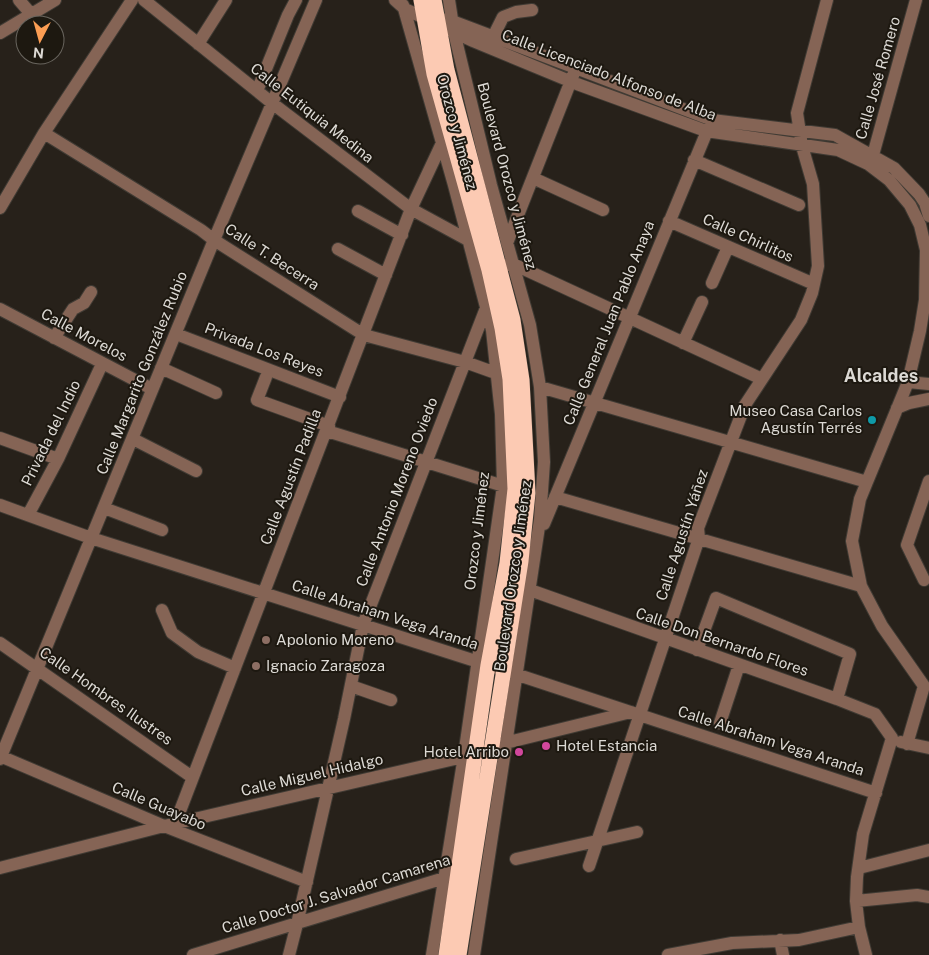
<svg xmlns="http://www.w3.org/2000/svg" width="929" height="955" font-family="'Public Sans',sans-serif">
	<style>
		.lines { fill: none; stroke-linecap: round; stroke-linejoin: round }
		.minor-casing { stroke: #403b34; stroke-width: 14 }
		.highway-casing { stroke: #403b34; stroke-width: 16 }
		.minor { stroke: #856455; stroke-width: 12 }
		.highway { stroke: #fccab3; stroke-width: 15 }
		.culture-dot { fill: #0f9aa8; stroke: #1d1810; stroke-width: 2 }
		.education-dot { fill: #8d6e63; stroke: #1d1810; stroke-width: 2 }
		.hotel-dot { fill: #d1479c; stroke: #1d1810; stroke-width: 2 }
		.labels { text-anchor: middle; stroke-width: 4; stroke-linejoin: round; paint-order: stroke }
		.street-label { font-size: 15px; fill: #dcd9d4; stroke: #1d1810 }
		.poi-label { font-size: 15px; fill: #dcd9d4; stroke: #1d1810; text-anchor: start }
		.quarter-label { font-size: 18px; font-weight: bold; fill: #dcd9d4; stroke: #1d1810 }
	</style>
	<rect width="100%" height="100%" fill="#27211a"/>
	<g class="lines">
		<defs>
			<path id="minor" d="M 19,0 L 31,14
				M 144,0 L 272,103 L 411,209 L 468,240
				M 395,0 L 405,9 L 473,41 L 577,84 L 706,131 L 838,150 L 868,164 L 889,180 L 910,205 L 920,225 L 926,250 L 925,300 L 920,331 L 908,382 L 860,499 L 852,541 L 861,586 L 882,626 L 924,686 L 907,744
				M 449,0 L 454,32 L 491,185 L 530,325 L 540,387 L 544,462 L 540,520 L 474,955
				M 403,5 L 454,185 L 492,330 L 501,414 L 503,486 L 464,756 L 432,955
				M 447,19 L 712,120 L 835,135 L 894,168 L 919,194 L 925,203 L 929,216
				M 0,33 L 55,0
				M 494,35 L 503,17 L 516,12 L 532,10
				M 198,44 L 226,0
				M 257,91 L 288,15 L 296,0
				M 44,133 L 201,230 L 214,240 L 364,335 L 465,362 L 504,376
				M 694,160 L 799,205
				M 870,161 L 873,155 L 916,0
				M 533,178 L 603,210
				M 0,208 L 44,133 L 132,0
				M 358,211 L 402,235
				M 669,221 L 814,284
				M 507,243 L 574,73
				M 338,249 L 386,275
				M 507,265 L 513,264 L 762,379
				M 712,283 L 728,247
				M 0,309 L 152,389
				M 176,334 L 340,397
				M 54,338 L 73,309 L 84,303 L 91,292
				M 683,343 L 702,302
				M 161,368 L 216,393
				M 266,377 L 257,400 L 329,426
				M 908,382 L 929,384
				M 540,387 L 867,482
				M 897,408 L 909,403 L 929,399
				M 327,431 L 510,488
				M 0,438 L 58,459
				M 133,439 L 196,471
				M 555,497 L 861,586
				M 0,505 L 91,538 L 488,665 L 876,793
				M 104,508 L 162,530
				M 28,515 L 58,459 L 102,364
				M 544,524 L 710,124
				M 924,580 L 907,545 L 929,481
				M 530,590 L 837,699 L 875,714 L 892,738
				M 162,610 L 172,633 L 198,652 L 235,668
				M 0,643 L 192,777
				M 697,650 L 716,598 L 850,654 L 837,699
				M 351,686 L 391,700
				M 720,723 L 739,665
				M 901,742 L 929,748
				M 0,756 L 164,826 L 307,882
				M 0,759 L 214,240 L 316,0
				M 175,824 L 411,209 L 442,143
				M 516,859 L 637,832
				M 589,866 L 699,538 L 698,528 L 745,405 L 801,320 L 812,293 L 818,266 L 813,184 L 802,146 L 797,113 L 827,0
				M 0,868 L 164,826 L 476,754 L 505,743 L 631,712
				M 859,868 L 929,850
				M 856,901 L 917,895 L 929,897
				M 780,940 L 783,955
				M 193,955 L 451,876
				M 289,955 L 297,924 L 344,719 L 363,625 L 486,308
				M 668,955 L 732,943 L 799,940 L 859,927
				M 866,955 L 859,927 L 856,901 L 857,877 L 863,834 L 892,738"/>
			<path id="highway" d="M 421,0 L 434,74 L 489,270 L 502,328 L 510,379 L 515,489 L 507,563 L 488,665 L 446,955
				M 434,0 L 447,70 L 513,320 L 522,380 L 528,493 L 521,561 L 459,955"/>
		</defs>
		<!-- minor casing -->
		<use href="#minor" class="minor-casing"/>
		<!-- highway casing -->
		<use href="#highway" class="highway-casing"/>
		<!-- minor -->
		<use href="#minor" class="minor"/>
		<!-- highway -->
		<use href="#highway" class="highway"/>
	</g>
	<!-- markers -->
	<circle class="culture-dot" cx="872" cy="420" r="5"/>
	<g class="education-dot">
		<circle cx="266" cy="640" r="5"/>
		<circle cx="256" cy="666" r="5"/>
	</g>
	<g class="hotel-dot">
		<circle cx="546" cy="746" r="5"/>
		<circle cx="519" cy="752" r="5"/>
	</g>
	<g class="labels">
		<!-- street labels -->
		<g class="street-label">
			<text transform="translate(609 75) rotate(21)" y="5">Calle Licenciado Alfonso de Alba</text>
			<text transform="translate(878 78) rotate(-74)" y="5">Calle José Romero</text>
			<text transform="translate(312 113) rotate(38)" y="5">Calle Eutiquia Medina</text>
			<text transform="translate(457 132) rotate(75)" y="5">Orozco y Jiménez</text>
			<text transform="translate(507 176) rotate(75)" y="5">Boulevard Orozco y Jiménez</text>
			<text transform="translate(748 238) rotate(24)" y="5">Calle Chirlitos</text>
			<text transform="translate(272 257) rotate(33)" y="5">Calle T. Becerra</text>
			<text transform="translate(609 323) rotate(-68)" y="5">Calle General Juan Pablo Anaya</text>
			<text transform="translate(84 335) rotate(28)" y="5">Calle Morelos</text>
			<text transform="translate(264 350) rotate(21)" y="5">Privada Los Reyes</text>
			<text transform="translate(142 373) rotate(-68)" y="5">Calle Margarito González Rubio</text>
			<text transform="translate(51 433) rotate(-64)" y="5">Privada del Indio</text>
			<text transform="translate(291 477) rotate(-69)" y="5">Calle Agustín Padilla</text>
			<text transform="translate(397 492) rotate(-69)" y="5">Calle Antonio Moreno Oviedo</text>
			<text transform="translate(477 531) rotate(-83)" y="5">Orozco y Jiménez</text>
			<text transform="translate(682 535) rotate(-72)" y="5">Calle Agustín Yáñez</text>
			<text transform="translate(513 576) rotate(-82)" y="5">Boulevard Orozco y Jiménez</text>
			<text transform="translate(385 615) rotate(18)" y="5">Calle Abraham Vega Aranda</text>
			<text transform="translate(722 642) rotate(19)" y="5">Calle Don Bernardo Flores</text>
			<text transform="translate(106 696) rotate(35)" y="5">Calle Hombres Ilustres</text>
			<text transform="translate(771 741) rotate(18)" y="5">Calle Abraham Vega Aranda</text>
			<text transform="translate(312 775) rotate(-13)" y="5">Calle Miguel Hidalgo</text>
			<text transform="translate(159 806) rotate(23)" y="5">Calle Guayabo</text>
			<text transform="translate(336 894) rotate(-17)" y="5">Calle Doctor J. Salvador Camarena</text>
		</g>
		<!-- poi labels -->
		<g class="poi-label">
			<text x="862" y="416" text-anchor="end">Museo Casa Carlos<tspan x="862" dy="17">Agustín Terrés</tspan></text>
			<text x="276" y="645">Apolonio Moreno</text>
			<text x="266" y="671">Ignacio Zaragoza</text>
			<text x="556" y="751">Hotel Estancia</text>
			<text x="509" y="757" text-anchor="end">Hotel Arribo</text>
		</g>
		<!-- quarter labels -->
		<g class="quarter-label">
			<text x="881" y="382">Alcaldes</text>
		</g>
	</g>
	<!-- north arrow -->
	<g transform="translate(40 40) rotate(186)"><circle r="24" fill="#1d1810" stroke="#69655e"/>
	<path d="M0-4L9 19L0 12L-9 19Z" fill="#fc9d53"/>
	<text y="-8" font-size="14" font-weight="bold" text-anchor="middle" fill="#dcd9d4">N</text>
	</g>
</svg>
